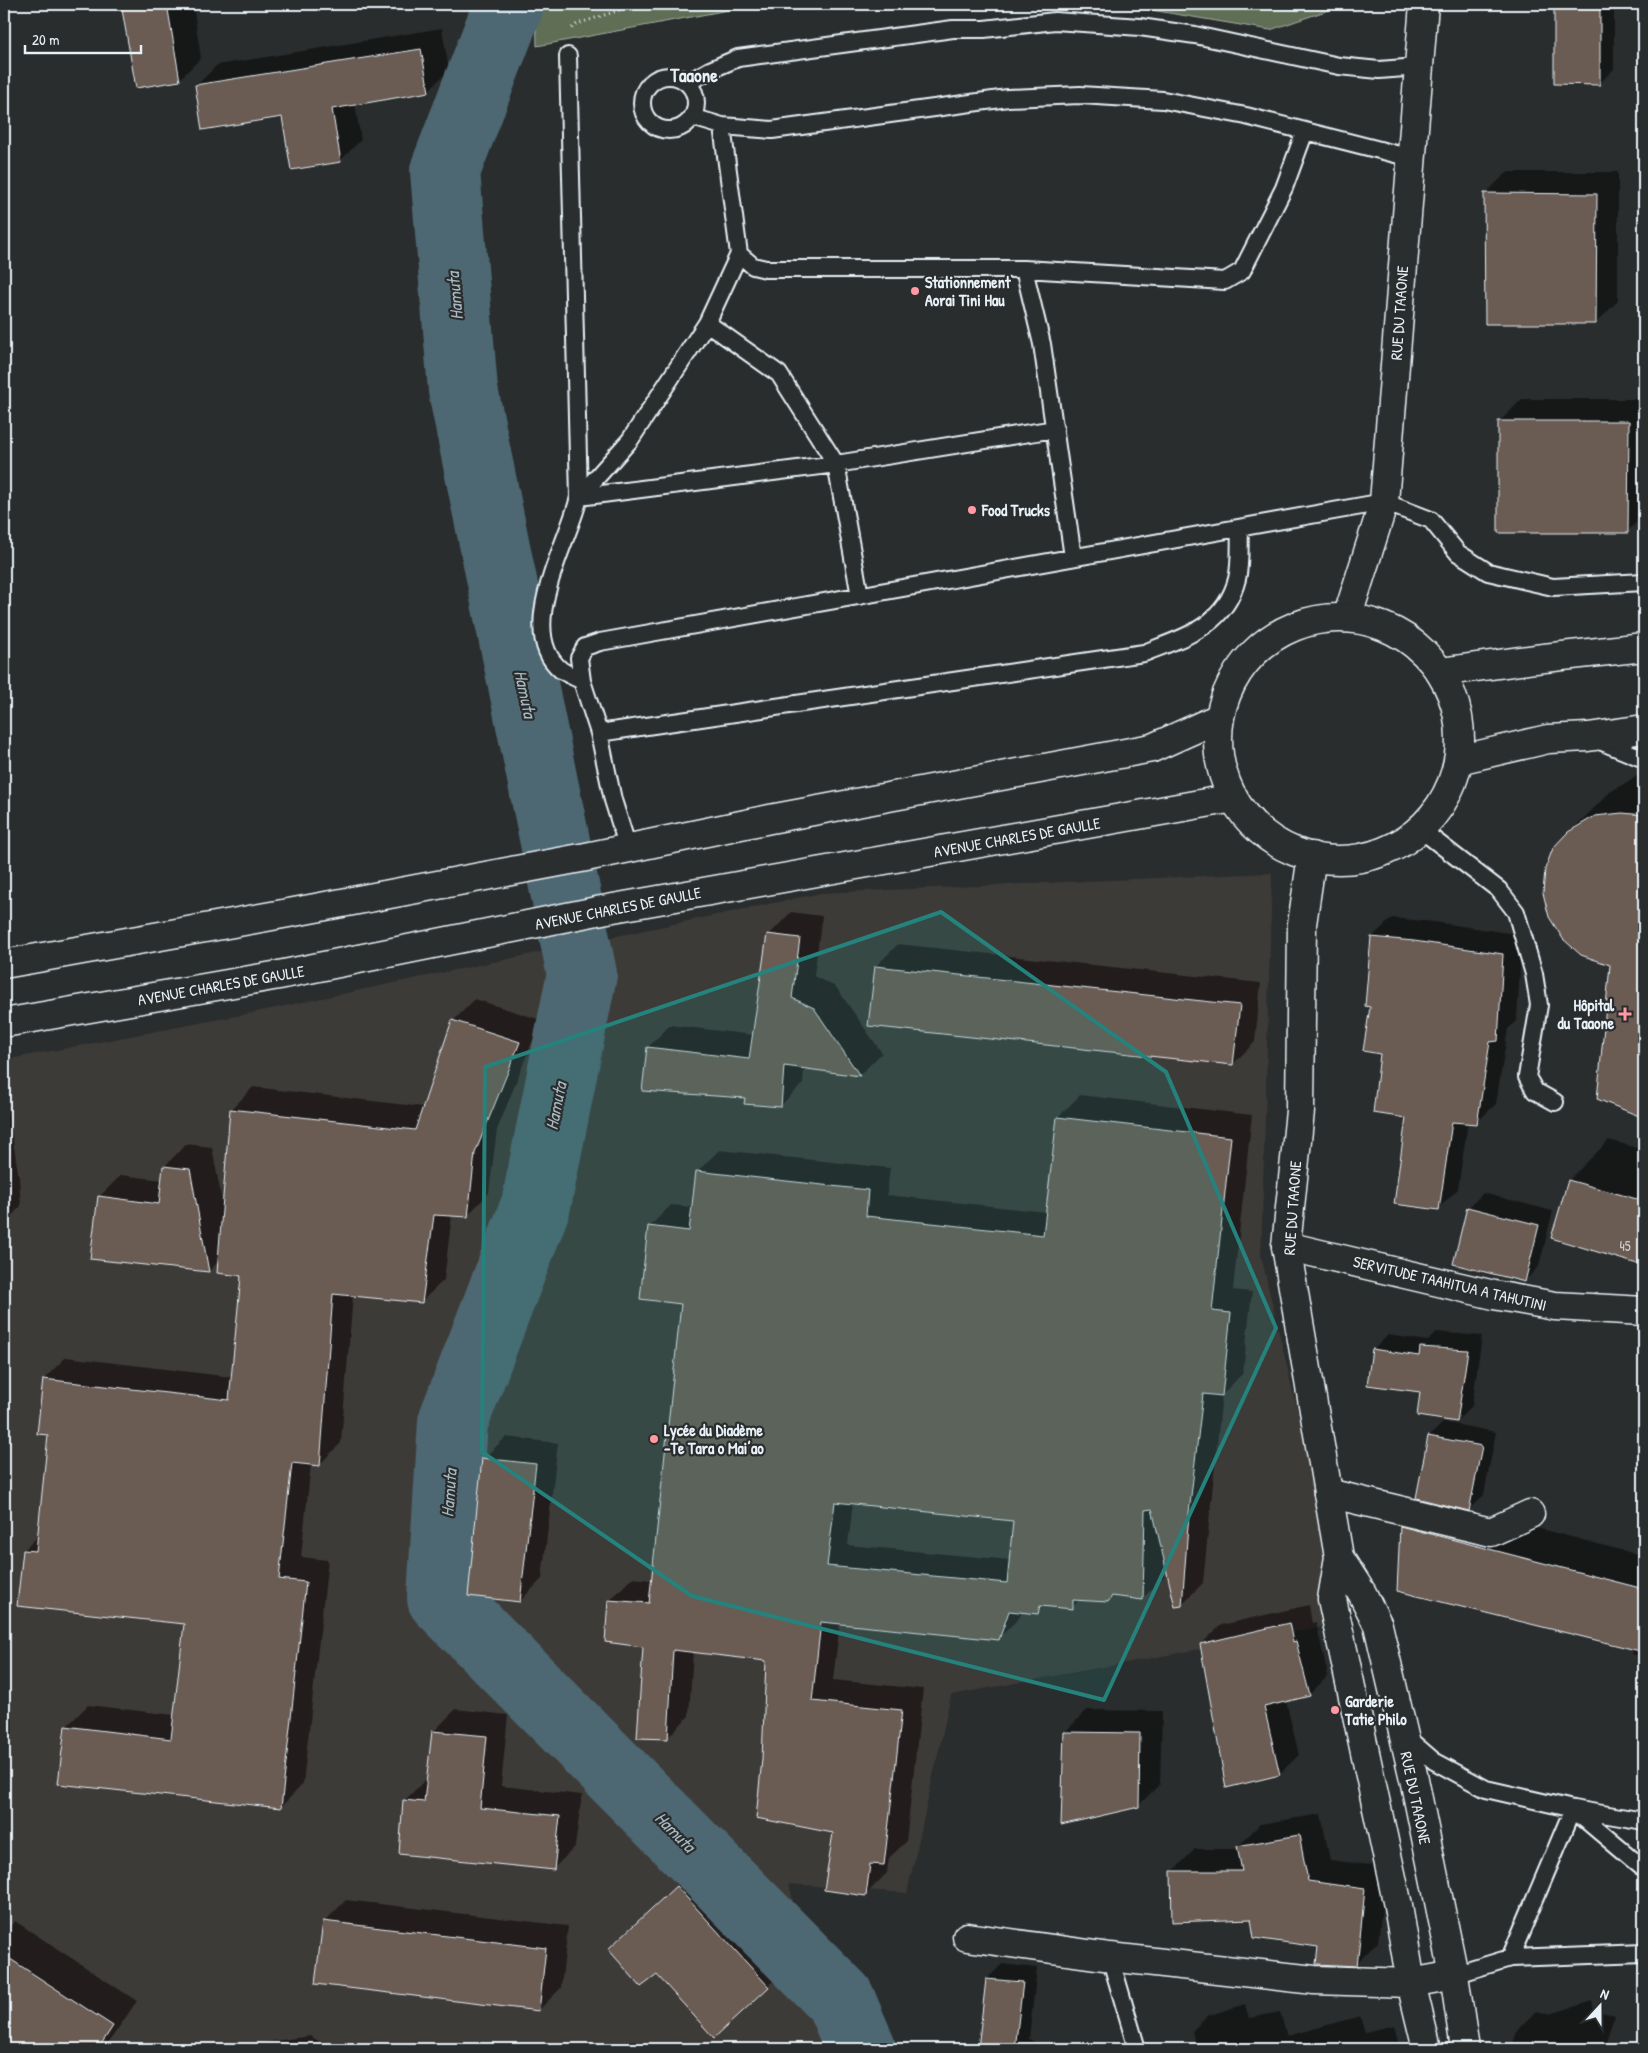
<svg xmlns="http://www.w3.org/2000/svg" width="1648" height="2053" font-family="'Patrick Hand',sans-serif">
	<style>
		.built { fill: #3e3b39 }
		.green { fill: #616e56; stroke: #a4b0a7 }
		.shadow { fill: #0007; fill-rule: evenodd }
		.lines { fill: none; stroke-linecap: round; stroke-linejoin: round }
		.river { stroke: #4d6872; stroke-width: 70 }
		.building { fill: #6b5b52; stroke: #e8f1f8; fill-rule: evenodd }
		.service-casing { stroke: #e8f1f8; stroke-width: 20 }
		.minor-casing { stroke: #e8f1f8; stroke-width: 31 }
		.secondary-casing { stroke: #e8f1f8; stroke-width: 31 }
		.primary-casing { stroke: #e8f1f8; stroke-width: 31 }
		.path { stroke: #e8f1f8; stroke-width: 3; stroke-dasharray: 1 4; stroke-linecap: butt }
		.service { stroke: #2a2d2e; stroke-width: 16 }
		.minor { stroke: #2a2d2e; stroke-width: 28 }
		.secondary { stroke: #2a2d2e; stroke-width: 28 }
		.primary { stroke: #2a2d2e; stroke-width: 28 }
		.marked { fill: #25827c; fill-opacity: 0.2; stroke: #25827c; stroke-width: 4; stroke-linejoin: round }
		.poi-dot { fill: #ff9aa2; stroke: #2a2d2e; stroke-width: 2 }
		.labels { text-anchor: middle; stroke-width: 4.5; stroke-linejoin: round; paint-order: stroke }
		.number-label { font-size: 14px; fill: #c9ccce }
		.poi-label { font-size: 16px; font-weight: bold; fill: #e8f1f8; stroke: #2a2d2e; text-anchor: start }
		.street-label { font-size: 16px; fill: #e8f1f8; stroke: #2a2d2e }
		.water-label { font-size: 18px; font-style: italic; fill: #aabac2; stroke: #2a2d2e }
		.quarter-label { font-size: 19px; font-weight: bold; fill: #e8f1f8; stroke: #2a2d2e }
	</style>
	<rect width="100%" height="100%" fill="#2a2d2e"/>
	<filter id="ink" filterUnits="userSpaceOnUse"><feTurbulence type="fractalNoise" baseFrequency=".02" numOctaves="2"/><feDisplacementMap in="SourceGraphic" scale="10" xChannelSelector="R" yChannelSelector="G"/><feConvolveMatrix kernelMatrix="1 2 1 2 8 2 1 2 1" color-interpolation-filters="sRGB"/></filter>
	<g filter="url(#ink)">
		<!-- built -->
		<path class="built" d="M 1272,873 L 1261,1256 L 1347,1622 L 951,1695 L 907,1893 L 789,1884 L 803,1943 L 839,2049 L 4,2049 L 4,1060 L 247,1014 L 821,893 Z"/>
		<!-- green -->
		<path class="green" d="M 536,4 L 760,4 L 537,46 Z
			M 1116,4 L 1346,4 L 1270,30 Z"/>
		<!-- shadow -->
		<path class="shadow" d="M 122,4 L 193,4 L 201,58 L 179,80 L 137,87 Z
			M 1555,4 L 1614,4 L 1614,69 L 1599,84 L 1555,83 Z
			M 442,28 L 449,70 L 428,91 L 355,103 L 361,140 L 340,161 L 283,115 L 196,86 L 217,65 Z
			M 1507,172 L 1618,172 L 1618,301 L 1596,323 L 1485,194 Z
			M 1522,399 L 1644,399 L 1644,515 L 1628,531 L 1500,421 Z
			M 1644,775 L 1644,1117 L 1598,1098 L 1612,964 L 1569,833 L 1610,792 L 1637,776 Z
			M 791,912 L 822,916 L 814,976 L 836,987 L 882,1053 L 860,1075 L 804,1067 L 803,1084 L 780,1106 L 746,1097 L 648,1047 L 670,1025 L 754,1035 L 769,935 Z
			M 1392,918 L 1435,922 L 1522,935 L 1517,1020 L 1508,1029 L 1496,1104 L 1476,1123 L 1468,1122 L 1458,1189 L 1438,1209 L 1408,1117 L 1381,1053 L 1371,1006 L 1372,937 Z
			M 898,944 L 1261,983 L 1255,1042 L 1233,1064 L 876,966 Z
			M 475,999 L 541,1020 L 497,1130 L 489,1193 L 467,1216 L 452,1215 L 444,1280 L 421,1302 L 353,1295 L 341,1443 L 319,1465 L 311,1464 L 301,1557 L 328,1560 L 303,1784 L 281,1807 L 66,1727 L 88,1705 L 175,1715 L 185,1623 L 19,1605 L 24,1550 L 39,1535 L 50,1434 L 39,1432 L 44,1379 L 66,1357 L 232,1377 L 242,1275 L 219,1261 L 209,1271 L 99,1197 L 121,1175 L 163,1180 L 164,1167 L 186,1144 L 212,1147 L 223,1206 L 231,1110 L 253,1087 L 424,1107 L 453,1021 Z
			M 4,1087 L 19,1177 L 21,1206 L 4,1224 Z
			M 1080,1095 L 1252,1115 L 1233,1290 L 1252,1292 L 1243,1373 L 1222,1395 L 1203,1583 L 1181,1605 L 1165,1560 L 1164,1577 L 1142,1599 L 1113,1595 L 1107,1601 L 1080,1599 L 1072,1608 L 1045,1605 L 1038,1612 L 1022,1611 L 1020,1617 L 998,1639 L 840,1622 L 833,1680 L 923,1689 L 906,1842 L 889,1858 L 887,1873 L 865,1895 L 835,1832 L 763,1759 L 767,1659 L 693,1651 L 689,1716 L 667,1738 L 644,1646 L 610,1600 L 632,1578 L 652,1580 L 683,1303 L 649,1227 L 671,1205 L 693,1207 L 697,1172 L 719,1150 L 890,1168 L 887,1195 L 1047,1212 L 1058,1117 ZM 853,1503 L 1014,1520 L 1011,1560 L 848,1545 Z
			M 1609,1140 L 1644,1150 L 1644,1264 L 1553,1237 L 1569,1180 Z
			M 1483,1193 L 1553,1211 L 1539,1266 L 1525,1281 L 1468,1208 Z
			M 1644,1264 L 1644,1275 L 1642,1274 Z
			M 1436,1332 L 1482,1336 L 1472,1406 L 1457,1421 L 1373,1350 L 1388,1335 L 1428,1341 Z
			M 1444,1422 L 1496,1432 L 1484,1495 L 1468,1510 L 1644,1556 L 1644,1657 L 1632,1654 L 1634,1648 L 1401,1527 L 1428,1500 L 1429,1436 Z
			M 506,1437 L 558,1443 L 542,1579 L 520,1601 L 483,1459 Z
			M 1309,1605 L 1312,1623 L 1316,1622 L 1328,1676 L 1309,1695 L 1286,1701 L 1299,1755 L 1279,1774 L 1201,1644 L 1221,1625 Z
			M 456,1709 L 508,1715 L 501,1786 L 582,1795 L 575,1847 L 553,1869 L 405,1800 L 427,1778 L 434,1731 Z
			M 1087,1710 L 1162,1711 L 1160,1784 L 1138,1806 L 1065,1732 Z
			M 1321,1814 L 1330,1860 L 1387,1867 L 1378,1942 L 1356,1964 L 1319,1946 L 1252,1918 L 1173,1871 L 1195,1849 L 1239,1849 L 1238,1846 L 1260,1824 Z
			M 699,1865 L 790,1965 L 768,1986 L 657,1973 L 610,1949 Z
			M 346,1900 L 568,1926 L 561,1988 L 539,2010 L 324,1922 Z
			M 15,1921 L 137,2001 L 104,2049 L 4,2049 L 4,1933 Z
			M 1002,1964 L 1037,1968 L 1029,2039 L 1047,2049 L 979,2049 L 987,1979 Z
			M 1592,2001 L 1594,2010 L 1614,2015 L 1604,2049 L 1511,2049 L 1518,2029 L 1536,2011 L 1550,2014 Z
			M 1245,2004 L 1249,2018 L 1280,2012 L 1287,2036 L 1360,2016 L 1365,2032 L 1395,2025 L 1401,2049 L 1197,2049 L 1192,2031 L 1207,2016 Z
			M 310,2036 L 333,2049 L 246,2049 L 251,2044 Z
			M 174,2042 L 175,2049 L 133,2049 Z"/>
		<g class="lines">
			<!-- river -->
			<path class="river" d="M 509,4 L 445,171 L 463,390 L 582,974 L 536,1205 L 453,1422 L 442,1598 L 840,1999 L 861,2049"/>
		</g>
		<!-- building -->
		<path class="building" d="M 121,4 L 167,4 L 180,81 L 136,88 Z
			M 1554,4 L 1600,4 L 1600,85 L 1554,84 Z
			M 421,49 L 429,92 L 332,109 L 341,162 L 291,170 L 282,117 L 202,130 L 195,85 Z
			M 1484,193 L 1597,194 L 1596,324 L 1485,324 Z
			M 1498,421 L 1629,421 L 1628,533 L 1498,533 Z
			M 1622,813 L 1644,815 L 1644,1118 L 1597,1099 L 1610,965 L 1581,955 L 1563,939 L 1549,917 L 1543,893 L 1545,869 L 1553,848 L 1568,832 L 1595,816 Z
			M 767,934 L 800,938 L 792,998 L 814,1008 L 860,1076 L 784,1066 L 781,1107 L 744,1104 L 745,1098 L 642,1091 L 647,1047 L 749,1059 Z
			M 1371,937 L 1414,941 L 1503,954 L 1498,1041 L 1490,1042 L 1477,1124 L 1452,1122 L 1439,1210 L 1394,1204 L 1406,1118 L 1373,1113 L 1380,1054 L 1363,1051 L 1370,1007 L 1365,1006 Z
			M 875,966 L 1240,1005 L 1233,1065 L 868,1026 Z
			M 452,1020 L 520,1042 L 475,1153 L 468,1217 L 434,1215 L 422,1303 L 333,1294 L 320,1466 L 292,1463 L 279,1579 L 306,1582 L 281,1808 L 58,1784 L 65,1726 L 171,1739 L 184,1624 L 17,1606 L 23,1550 L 36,1551 L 48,1435 L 37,1434 L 43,1379 L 229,1400 L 241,1276 L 217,1273 L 230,1109 L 415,1130 Z
			M 1057,1117 L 1231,1137 L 1212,1311 L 1231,1313 L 1222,1396 L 1203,1394 L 1189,1513 L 1182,1606 L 1175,1607 L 1152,1509 L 1145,1510 L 1143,1600 L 1112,1596 L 1108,1602 L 1073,1600 L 1073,1609 L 1040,1606 L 1038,1614 L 1009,1611 L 999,1640 L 821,1622 L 812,1701 L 902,1710 L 884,1865 L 870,1864 L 866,1896 L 824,1890 L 833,1833 L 756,1818 L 762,1759 L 766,1661 L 673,1650 L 668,1739 L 637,1738 L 643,1647 L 605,1642 L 608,1600 L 649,1603 L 681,1304 L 640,1299 L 648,1226 L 689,1231 L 696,1171 L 868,1190 L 866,1216 L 1043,1235 ZM 835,1502 L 1013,1521 L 1007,1583 L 827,1566 Z
			M 163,1166 L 190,1169 L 209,1272 L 90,1259 L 98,1196 L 159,1204 Z
			M 1568,1180 L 1644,1201 L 1644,1266 L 1551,1238 Z
			M 1467,1207 L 1539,1225 L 1525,1282 L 1453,1264 Z
			M 1420,1347 L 1468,1350 L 1457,1422 L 1417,1416 L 1420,1392 L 1367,1385 L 1372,1349 L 1419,1356 Z
			M 1428,1436 L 1482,1446 L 1469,1511 L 1416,1498 Z
			M 482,1458 L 536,1464 L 520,1602 L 468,1596 Z
			M 1400,1526 L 1644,1589 L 1644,1652 L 1397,1591 Z
			M 1289,1623 L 1293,1642 L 1296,1641 L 1310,1696 L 1264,1707 L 1280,1775 L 1226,1788 L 1200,1644 Z
			M 432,1731 L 487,1736 L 480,1808 L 560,1816 L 554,1870 L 399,1854 L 403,1800 L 424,1802 Z
			M 1064,1732 L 1140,1733 L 1139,1807 L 1061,1825 Z
			M 1299,1835 L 1308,1881 L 1365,1889 L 1357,1966 L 1316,1964 L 1318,1947 L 1254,1938 L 1251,1919 L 1172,1922 L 1171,1871 L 1242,1871 L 1237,1846 Z
			M 676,1886 L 769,1987 L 714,2038 L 657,1975 L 641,1987 L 608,1949 Z
			M 323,1921 L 546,1948 L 539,2011 L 315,1984 Z
			M 4,1955 L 113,2026 L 98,2049 L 4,2049 Z
			M 986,1979 L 1023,1982 L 1015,2049 L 978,2049 Z"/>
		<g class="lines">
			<defs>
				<path id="service" d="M 568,56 L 579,497 L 630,440 L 707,323 L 739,254
					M642 103a27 27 0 1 1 54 0a27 27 0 1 1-54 0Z
					M 687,83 L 710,70 L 738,58 L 953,29 L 984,29 L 1055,21 L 1140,27 L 1195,35 L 1339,66 L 1379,70 L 1418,67
					M 692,117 L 722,126 L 772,130 L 1008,98 L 1080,95 L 1163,100 L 1246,116 L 1411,158
					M 722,126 L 739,254 L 753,266 L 766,269 L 1024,269 L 1042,344 L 1073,557
					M 1024,269 L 1225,281 L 1242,271 L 1284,188 L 1305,131
					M 707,323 L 779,374 L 836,464 L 860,596
					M 582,681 C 575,677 567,674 561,670 C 514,631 569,542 579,497 L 836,464 L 1055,429
					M 599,733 L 1144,653 C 1185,637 1225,626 1237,579 C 1241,563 1239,544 1240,528
					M 1595,739 L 1644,759
					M 1420,829 L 1499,890 L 1516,912 L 1534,974 L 1539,1005 L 1527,1077 L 1535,1091 L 1555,1102
					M 628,848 L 613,800 L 599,733 L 582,681 L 579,658 L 585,647 L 600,642 L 1384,502 L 1431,520 L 1458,553 L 1488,572 L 1553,587 L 1644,582
					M 1406,1737 L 1434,1761 L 1486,1789 L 1573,1809 L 1644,1821
					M 1575,1811 L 1644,1869
					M 1110,1957 L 1137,2049
					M 1510,1958 L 1573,1809
					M 1454,1975 L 1510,1958 L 1644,1953"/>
				<path id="minor" d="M 1347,618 L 1384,502 L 1424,4
					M 1286,1246 L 1494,1295 L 1555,1306 L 1644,1311
					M 1328,1493 L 1491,1532 L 1530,1514
					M 967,1937 L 1110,1957 L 1314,1980 L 1411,1983 L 1454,1975"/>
				<path id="secondary" d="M 1312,856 L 1302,924 L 1300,1111 L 1286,1246 L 1339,1557 L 1332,1599 L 1398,1906 L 1411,1983 L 1427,2049
					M 1339,1557 L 1362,1593 L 1378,1625 L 1414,1779 L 1454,1975 L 1465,2049"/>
				<path id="primary" d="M1218 739a121 121 0 1 1 242 0a121 121 0 1 1-242 0Z
					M 1440,672 L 1535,659 L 1644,647
					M 1458,760 L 1548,739 L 1588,737 L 1644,729
					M 4,964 L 294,912 L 586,857 L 770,819 L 1152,748 L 1219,718
					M 4,1023 L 279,975 L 602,910 L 1234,798"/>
			</defs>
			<!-- service casing -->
			<use href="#service" class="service-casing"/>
			<!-- minor casing -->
			<use href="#minor" class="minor-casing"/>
			<!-- secondary casing -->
			<use href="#secondary" class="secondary-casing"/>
			<!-- primary casing -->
			<use href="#primary" class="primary-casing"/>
			<!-- path -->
			<path class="path" d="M 572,28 L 577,24 L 638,4"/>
			<!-- service -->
			<use href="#service" class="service"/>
			<!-- minor -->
			<use href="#minor" class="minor"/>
			<!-- secondary -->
			<use href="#secondary" class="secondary"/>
			<!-- primary -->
			<use href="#primary" class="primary"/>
		</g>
	</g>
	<!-- marked area -->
	<path class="marked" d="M 941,912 L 1166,1072 L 1276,1328 L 1104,1700 L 692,1596 L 482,1452 L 485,1067 Z"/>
	<!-- markers -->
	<g class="poi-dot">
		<circle cx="915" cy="291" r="5"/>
		<circle cx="972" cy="510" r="5"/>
		<path d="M1622.5 1006.5h5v5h5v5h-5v5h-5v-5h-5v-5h5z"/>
		<circle cx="654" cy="1439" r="5"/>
		<circle cx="1335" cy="1710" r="5"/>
	</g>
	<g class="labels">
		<!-- number labels -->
		<g class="number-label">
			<text x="1625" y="1251">45</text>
		</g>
		<!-- poi labels -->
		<g class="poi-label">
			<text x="925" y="288">Stationnement<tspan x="925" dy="18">Aorai Tini Hau</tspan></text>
			<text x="982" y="516">Food Trucks</text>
			<text x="1614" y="1011" text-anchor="end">Hôpital<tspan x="1614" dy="18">du Taaone</tspan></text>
			<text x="664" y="1436">Lycée du Diadème<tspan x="664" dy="18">-Te Tara o Mai’ao</tspan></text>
			<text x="1345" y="1707">Garderie<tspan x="1345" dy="18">Tatie Philo</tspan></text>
		</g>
		<!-- street labels -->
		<g class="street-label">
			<text transform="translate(1399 313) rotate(-86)" y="6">RUE DU TAAONE</text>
			<text transform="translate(1017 837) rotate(-10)" y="6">AVENUE CHARLES DE GAULLE</text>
			<text transform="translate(618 908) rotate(-11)" y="6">AVENUE CHARLES DE GAULLE</text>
			<text transform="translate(221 985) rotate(-10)" y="6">AVENUE CHARLES DE GAULLE</text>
			<text transform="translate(1292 1208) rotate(-86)" y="6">RUE DU TAAONE</text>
			<text transform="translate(1450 1283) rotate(13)" y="6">SERVITUDE TAAHITUA A TAHUTINI</text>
			<text transform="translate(1416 1798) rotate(78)" y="6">RUE DU TAAONE</text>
		</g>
		<!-- water labels -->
		<g class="water-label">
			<text transform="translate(455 296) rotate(-95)" y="6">Hamuta</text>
			<text transform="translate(525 694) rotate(78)" y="6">Hamuta</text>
			<text transform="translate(556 1106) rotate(-79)" y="6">Hamuta</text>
			<text transform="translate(449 1493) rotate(-86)" y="6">Hamuta</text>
			<text transform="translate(675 1832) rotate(45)" y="6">Hamuta</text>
		</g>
		<!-- quarter labels -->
		<g class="quarter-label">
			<text x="694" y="82">Taaone</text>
		</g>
	</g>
	<!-- margin -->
	<rect width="1648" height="2053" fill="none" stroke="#2a2d2e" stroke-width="20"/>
	<rect x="10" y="10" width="1628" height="2033" fill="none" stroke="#e8f1f8" stroke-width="2" filter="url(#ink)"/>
	<!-- north arrow -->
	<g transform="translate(1600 2006) rotate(21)" stroke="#2a2d2e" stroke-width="4" paint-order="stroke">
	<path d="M0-4L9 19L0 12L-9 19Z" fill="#e8f1f8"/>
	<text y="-8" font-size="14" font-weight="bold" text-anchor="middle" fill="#e8f1f8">N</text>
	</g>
	<!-- scale -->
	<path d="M25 45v8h116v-8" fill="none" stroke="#e8f1f8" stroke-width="2.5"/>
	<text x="32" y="45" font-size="15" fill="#e8f1f8" stroke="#2a2d2e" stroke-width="4" paint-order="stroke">20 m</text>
</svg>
